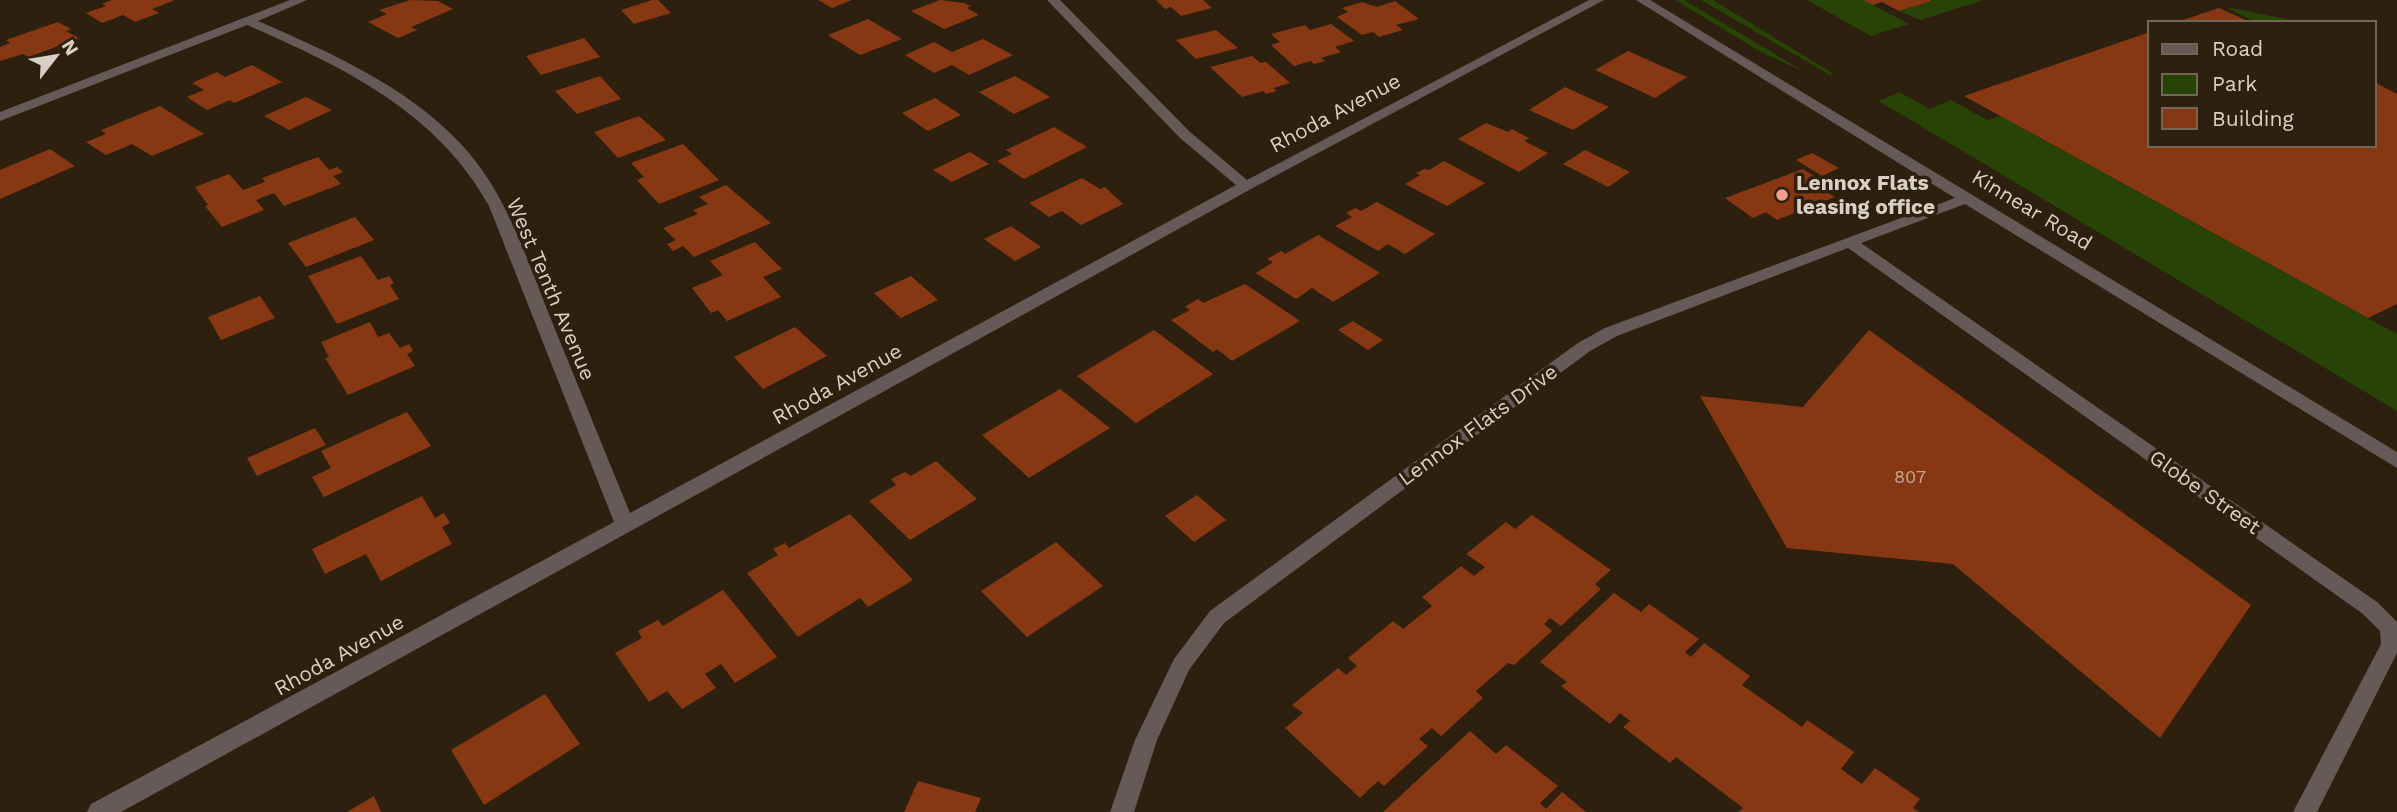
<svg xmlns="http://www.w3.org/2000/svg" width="2397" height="812" font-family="'Work Sans',sans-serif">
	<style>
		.green { fill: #274305 }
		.building { fill: #873812 }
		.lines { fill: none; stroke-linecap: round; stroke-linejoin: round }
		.minor { fill: #665a59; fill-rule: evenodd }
		.poi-dot { fill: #f49d8c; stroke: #2d200e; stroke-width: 2.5 }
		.labels { text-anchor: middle; stroke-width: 7; stroke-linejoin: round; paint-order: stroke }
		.number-label { font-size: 18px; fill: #c4aa98 }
		.street-label { font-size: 21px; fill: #d9d0c5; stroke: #2d200e }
		.poi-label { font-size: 21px; font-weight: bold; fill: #d9d0c5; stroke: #2d200e; text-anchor: start }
	</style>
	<rect width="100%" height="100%" fill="#2d200e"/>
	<!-- green -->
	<path class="green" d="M 1675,0 L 1684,0 L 1805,72 L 1761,52 Z
		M 1701,0 L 1713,0 L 1834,74 L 1830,75 Z
		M 1807,0 L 1863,0 L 1909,24 L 1871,36 Z
		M 1933,0 L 1984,0 L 1920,20 L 1899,11 Z
		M 2226,7 L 2307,23 L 2257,23 Z
		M 1899,92 L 1930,109 L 1951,100 L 1987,120 L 2000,116 L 2397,334 L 2397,411 L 1879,101 Z"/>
	<!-- building -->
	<path class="building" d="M 112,0 L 175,0 L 152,9 L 159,13 L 135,22 L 123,15 L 102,23 L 86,13 L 106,6 L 102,4 Z
		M 410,0 L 438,1 L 453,9 L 411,27 L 417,30 L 398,38 L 368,22 L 387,14 L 379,10 Z
		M 652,0 L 658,0 L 671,13 L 634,24 L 621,10 Z
		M 818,0 L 852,0 L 832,8 Z
		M 940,0 L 964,3 L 971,6 L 967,8 L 979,15 L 944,29 L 911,11 Z
		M 1156,0 L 1203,0 L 1212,8 L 1181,16 L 1171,7 L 1165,9 Z
		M 1863,0 L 1931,0 L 1931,1 L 1899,11 L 1882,2 L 1873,5 Z
		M 1395,1 L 1419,19 L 1396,25 L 1403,30 L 1379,37 L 1373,32 L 1362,35 L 1337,17 L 1348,12 L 1342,8 L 1362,2 L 1377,7 Z
		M 2219,8 L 2252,23 L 2177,23 L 2177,22 Z
		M 868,19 L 902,39 L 860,55 L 828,35 Z
		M 58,22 L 71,29 L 66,31 L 79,38 L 29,57 L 23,54 L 0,61 L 0,47 L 10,43 L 6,40 Z
		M 1331,24 L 1354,41 L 1335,47 L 1341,52 L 1321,58 L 1325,61 L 1314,64 L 1311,61 L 1294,66 L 1271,45 L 1280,42 L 1271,34 L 1305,25 L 1310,30 Z
		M 1216,30 L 1238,48 L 1196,59 L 1176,40 Z
		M 2150,32 L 2150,145 L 2374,145 L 2374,82 L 2397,94 L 2397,304 L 2368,318 L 1964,96 Z
		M 584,38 L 600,57 L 541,75 L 526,56 Z
		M 983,39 L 1013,55 L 969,75 L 952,65 L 934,73 L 905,55 L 934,42 L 952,52 Z
		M 1628,51 L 1657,64 L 1687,77 L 1655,98 L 1595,70 Z
		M 1252,56 L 1261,63 L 1266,62 L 1290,83 L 1273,88 L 1277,91 L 1266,94 L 1263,91 L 1242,97 L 1210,67 Z
		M 252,65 L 282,82 L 234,103 L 230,100 L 207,110 L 187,97 L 204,90 L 192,83 L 217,72 L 225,77 Z
		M 600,76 L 621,99 L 577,114 L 555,91 Z
		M 1015,76 L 1032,86 L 1050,97 L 1014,114 L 979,92 Z
		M 1565,87 L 1609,107 L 1573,130 L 1529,110 Z
		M 306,97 L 332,110 L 289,130 L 264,116 Z
		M 935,98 L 961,115 L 928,131 L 902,113 Z
		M 160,106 L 204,134 L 152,156 L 132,144 L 106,155 L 86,142 L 106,134 L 101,130 Z
		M 639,116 L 666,140 L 618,158 L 594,132 Z
		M 1486,123 L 1508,132 L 1512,129 L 1529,138 L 1524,141 L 1548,153 L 1519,172 L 1458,139 Z
		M 1054,127 L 1087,147 L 1024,179 L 997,161 L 1012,154 L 1006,150 Z
		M 683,144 L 719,180 L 659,204 L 637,180 L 644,177 L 631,163 Z
		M 50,149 L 75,166 L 0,199 L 0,170 Z
		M 1585,150 L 1630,172 L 1608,187 L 1563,164 Z
		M 970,152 L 989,164 L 952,182 L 933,170 Z
		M 1812,153 L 1839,168 L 1822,176 L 1796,160 Z
		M 318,157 L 329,170 L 337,167 L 343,172 L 333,176 L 341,184 L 284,206 L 274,193 L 256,200 L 264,210 L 222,227 L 205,206 L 208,205 L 195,187 L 229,174 L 243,190 L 265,182 L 262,178 Z
		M 1444,161 L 1485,183 L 1447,206 L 1405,184 L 1420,175 L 1416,173 L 1424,169 L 1429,170 Z
		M 1803,169 L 1834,189 L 1826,192 L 1835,197 L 1777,220 L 1766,212 L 1753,218 L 1725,198 Z
		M 1082,178 L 1100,189 L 1105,187 L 1123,204 L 1081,225 L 1062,211 L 1049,217 L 1029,203 Z
		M 726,185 L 771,223 L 694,257 L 683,246 L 673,251 L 667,244 L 676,240 L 663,228 L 698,214 L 693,210 L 708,204 L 699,197 Z
		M 1377,202 L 1435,234 L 1405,254 L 1388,244 L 1378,251 L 1335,226 L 1352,217 L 1346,213 L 1355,208 L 1361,211 Z
		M 355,217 L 374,240 L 306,267 L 288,243 Z
		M 1011,226 L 1041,247 L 1015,261 L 984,239 Z
		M 1318,235 L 1380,273 L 1333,302 L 1312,288 L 1296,299 L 1256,273 L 1273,262 L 1267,259 L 1281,251 L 1285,254 Z
		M 755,242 L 782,269 L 763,277 L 781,297 L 727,321 L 718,310 L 711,313 L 692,288 L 723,275 L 710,261 Z
		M 361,256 L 378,280 L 389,276 L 394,283 L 390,285 L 399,299 L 337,324 L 308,276 Z
		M 911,276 L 938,300 L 901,318 L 874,293 Z
		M 1245,284 L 1300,321 L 1232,361 L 1217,349 L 1213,352 L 1171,320 L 1190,310 L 1185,307 L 1198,299 L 1203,303 Z
		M 260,296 L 275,318 L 221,340 L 208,317 Z
		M 1353,321 L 1383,340 L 1368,350 L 1338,330 Z
		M 370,322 L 378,337 L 389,333 L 400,348 L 409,344 L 413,351 L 407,354 L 415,366 L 348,395 L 325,358 L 329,357 L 321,342 Z
		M 795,327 L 827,356 L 763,389 L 734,357 Z
		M 1154,330 L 1213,374 L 1136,423 L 1077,376 Z
		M 1869,330 L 2251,605 L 2160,738 L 1953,564 L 1787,548 L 1700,396 L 1803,407 Z
		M 1060,389 L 1110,428 L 1029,478 L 982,435 Z
		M 407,412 L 431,446 L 324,497 L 312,477 L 331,468 L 321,451 Z
		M 315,428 L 326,445 L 257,476 L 247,458 Z
		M 936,461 L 977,499 L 910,540 L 869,501 L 896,485 L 891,479 L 905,472 L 911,476 Z
		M 1197,495 L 1226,520 L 1194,542 L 1165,516 Z
		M 422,496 L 435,518 L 444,513 L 450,523 L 442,527 L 452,544 L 381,581 L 366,554 L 325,574 L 312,549 Z
		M 850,514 L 913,580 L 868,607 L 860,598 L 798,637 L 747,573 L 778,555 L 773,549 L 785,543 L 789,548 Z
		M 1532,515 L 1611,570 L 1595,584 L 1601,589 L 1561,626 L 1550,618 L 1544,624 L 1552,631 L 1514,665 L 1508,663 L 1476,691 L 1483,698 L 1441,736 L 1432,728 L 1419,739 L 1428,746 L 1384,786 L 1378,781 L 1360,798 L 1285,728 L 1303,713 L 1292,705 L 1338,668 L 1346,675 L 1357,666 L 1348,658 L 1393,621 L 1403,629 L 1432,606 L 1422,597 L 1461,566 L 1474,576 L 1485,567 L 1466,554 L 1506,522 L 1515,529 Z
		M 1056,542 L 1103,586 L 1027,637 L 981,591 Z
		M 723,590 L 777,657 L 735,683 L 721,664 L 705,674 L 716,688 L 682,709 L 667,691 L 649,702 L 615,653 L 642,638 L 638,631 L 658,620 L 663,626 Z
		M 1614,593 L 1641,612 L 1649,604 L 1699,639 L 1685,652 L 1691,657 L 1704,643 L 1750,676 L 1742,685 L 1802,727 L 1807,720 L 1854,752 L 1841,769 L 1862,784 L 1875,768 L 1920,799 L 1913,808 L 1919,812 L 1738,812 L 1743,808 L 1676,757 L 1670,763 L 1623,727 L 1630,721 L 1620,713 L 1610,724 L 1561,686 L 1567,682 L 1540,662 Z
		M 545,694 L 580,744 L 484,805 L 451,750 Z
		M 1470,731 L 1496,754 L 1506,745 L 1558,786 L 1540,803 L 1546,809 L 1562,792 L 1586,812 L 1383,812 Z
		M 918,781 L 981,798 L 975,812 L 904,812 Z
		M 374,796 L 381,812 L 347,812 Z"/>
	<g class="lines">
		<!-- minor -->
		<path class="minor" d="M 290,0 L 307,0 L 258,21 C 329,52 407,86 461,144 C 506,192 526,257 550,317 C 577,382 603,448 630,513 L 1236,185 L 1180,138 L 1047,0 L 1060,0 L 1190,132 L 1247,180 L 1589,0 L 1604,0 L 1251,189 L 121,812 L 87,812 L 91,804 L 614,522 L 489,206 C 436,111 343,67 247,25 L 0,121 L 0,112 Z
			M 1636,0 L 1650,0 L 2397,452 L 2397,468 L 1965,204 L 1861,243 L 2377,602 L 2397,622 L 2397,653 L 2317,812 L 2293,812 L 2381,644 L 2380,631 L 2363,614 L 1848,248 L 1617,336 L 1590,351 L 1224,623 L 1189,670 L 1157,740 L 1134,812 L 1110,812 L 1135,740 L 1174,659 L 1210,611 L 1578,343 L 1605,328 L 1955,198 Z"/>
	</g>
	<!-- markers -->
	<circle class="poi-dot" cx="1782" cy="195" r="7"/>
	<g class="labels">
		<!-- number labels -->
		<g class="number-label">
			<text x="1910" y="483">807</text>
		</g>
		<!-- street labels -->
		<g class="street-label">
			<text transform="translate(1335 113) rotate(-28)" y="7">Rhoda Avenue</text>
			<text transform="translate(2032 210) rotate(31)" y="7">Kinnear Road</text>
			<text transform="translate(551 289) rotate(67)" y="7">West Tenth Avenue</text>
			<text transform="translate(837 384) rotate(-29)" y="7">Rhoda Avenue</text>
			<text transform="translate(1478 425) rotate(-36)" y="7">Lennox Flats Drive</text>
			<text transform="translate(2205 492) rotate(35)" y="7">Globe Street</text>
			<text transform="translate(339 655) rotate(-29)" y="7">Rhoda Avenue</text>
		</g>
		<!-- poi labels -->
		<g class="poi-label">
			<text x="1796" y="190">Lennox Flats<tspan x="1796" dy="24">leasing office</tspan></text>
		</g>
	</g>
	<!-- legend -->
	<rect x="2148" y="21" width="228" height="126" fill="#2d200e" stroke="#726657" stroke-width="2"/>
	<rect x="2162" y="44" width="35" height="10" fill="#665a59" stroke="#726657" stroke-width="2"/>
	<text x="2212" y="56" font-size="21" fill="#d9d0c5">Road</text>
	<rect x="2162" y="74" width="35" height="21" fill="#274305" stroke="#726657" stroke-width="2"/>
	<text x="2212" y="91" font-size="21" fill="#d9d0c5">Park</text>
	<rect x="2162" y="108" width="35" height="21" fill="#873812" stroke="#726657" stroke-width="2"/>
	<text x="2212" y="126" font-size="21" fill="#d9d0c5">Building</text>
	<!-- north arrow -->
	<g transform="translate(56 56) rotate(59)" stroke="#2d200e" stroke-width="5" paint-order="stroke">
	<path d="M0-5L12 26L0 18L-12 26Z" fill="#d9d0c5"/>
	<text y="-10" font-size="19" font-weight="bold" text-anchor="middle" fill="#d9d0c5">N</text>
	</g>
</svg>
